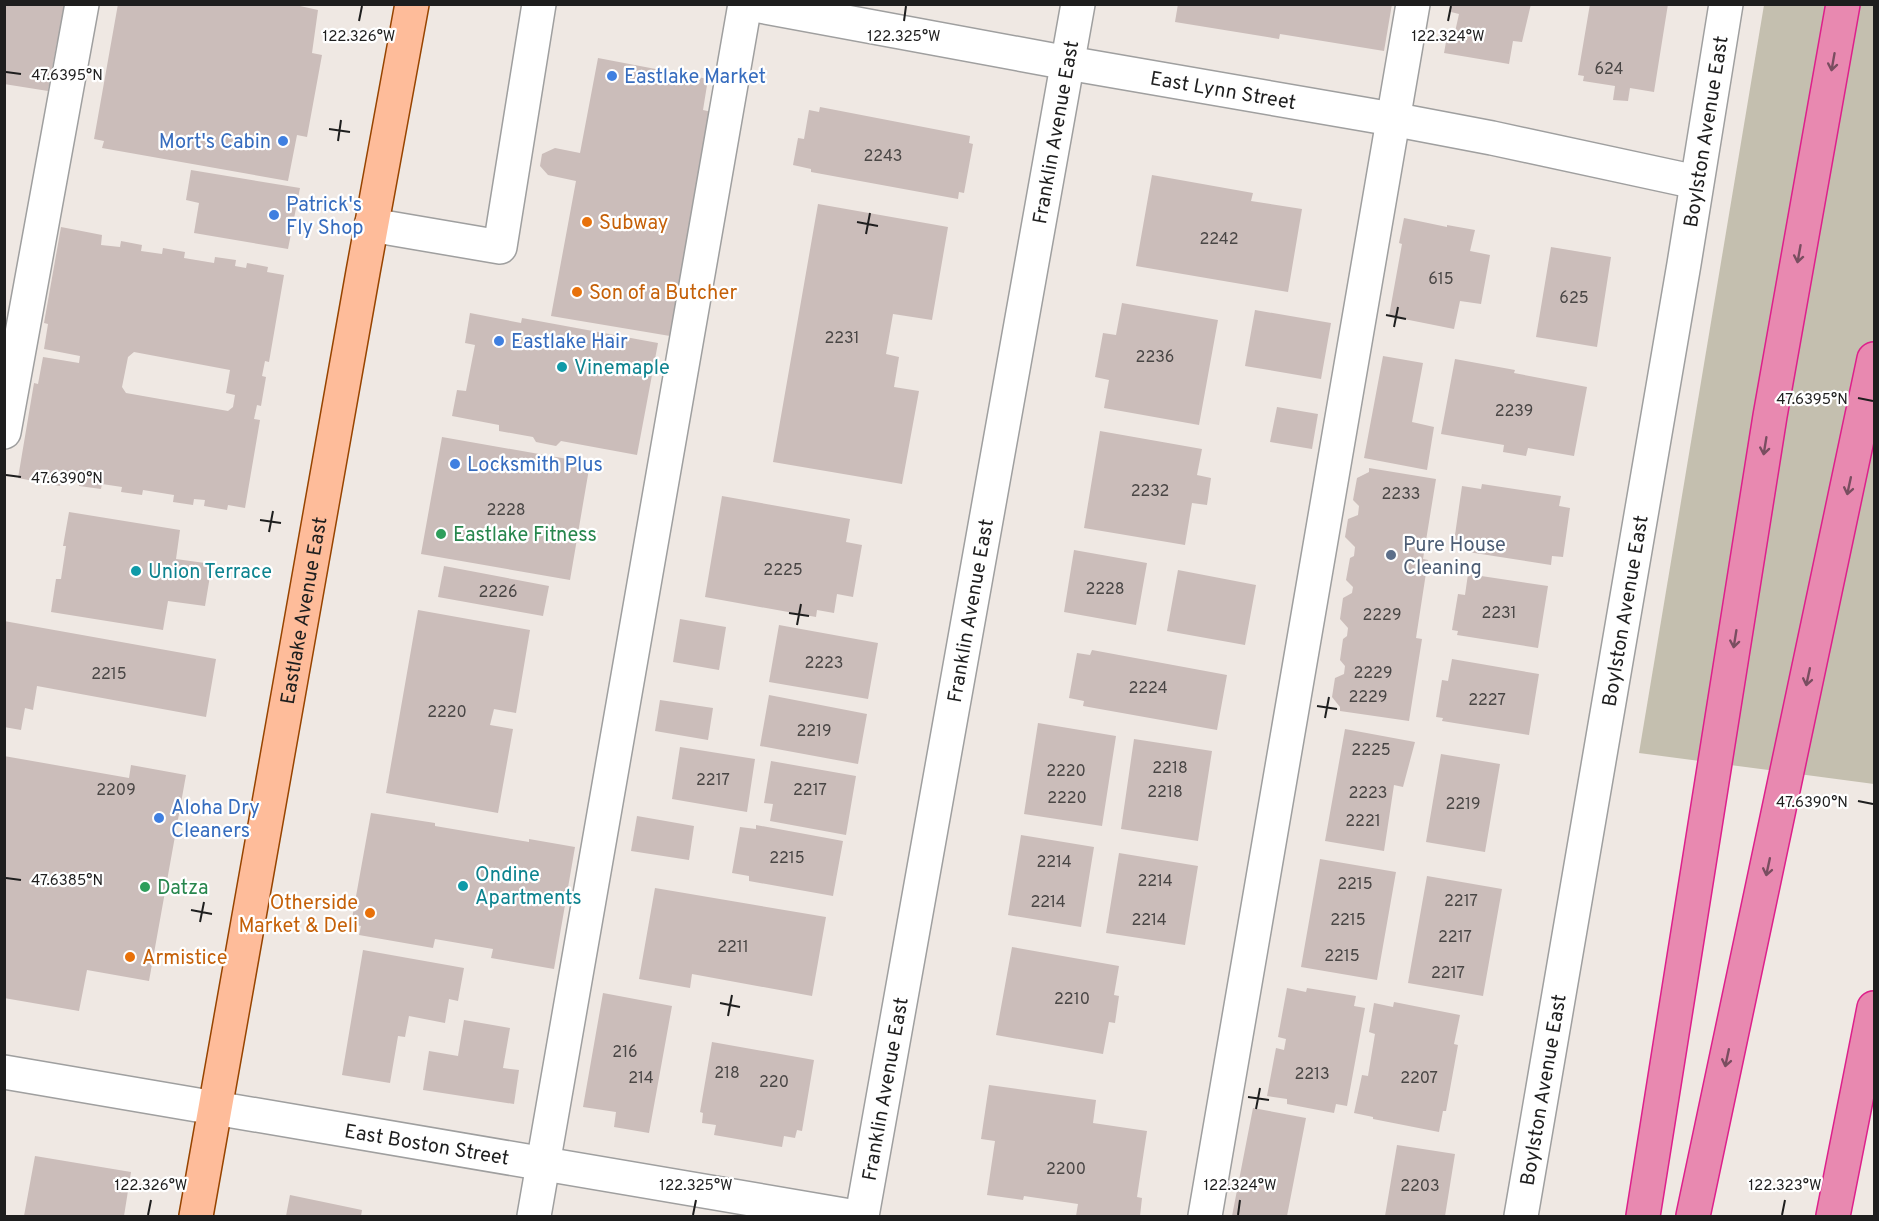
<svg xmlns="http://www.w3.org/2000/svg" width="1879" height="1221" font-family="Overpass,sans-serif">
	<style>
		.construction { fill: #c4bfaf }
		.building { fill: #cbbdba; fill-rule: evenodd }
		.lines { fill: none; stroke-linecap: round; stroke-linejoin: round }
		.minor-casing { stroke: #9f9f9f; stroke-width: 36 }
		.major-casing { stroke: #974400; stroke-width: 36 }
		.highway-casing { stroke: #dd208b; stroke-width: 36 }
		.minor { stroke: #fff; stroke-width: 33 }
		.major { stroke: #febc9a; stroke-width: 33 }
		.highway { stroke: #e889b0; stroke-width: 33 }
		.oneway { stroke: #794e60 }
		.ticks { fill: none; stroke: #1e1e1e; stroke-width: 2 }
		.shop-dot { fill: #3f7fe0; stroke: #fff; stroke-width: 2 }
		.food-dot { fill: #e8710a; stroke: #fff; stroke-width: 2 }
		.culture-dot { fill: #0f9aa8; stroke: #fff; stroke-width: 2 }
		.leisure-dot { fill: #2e9e5b; stroke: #fff; stroke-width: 2 }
		.service-dot { fill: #5c6f8a; stroke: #fff; stroke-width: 2 }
		.labels { text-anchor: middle; stroke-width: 4.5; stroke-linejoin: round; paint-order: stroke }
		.number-label { font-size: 16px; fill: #494645 }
		.shop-label { font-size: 20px; fill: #366cbe; stroke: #fff; text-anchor: start }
		.street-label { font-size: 20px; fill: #1e1e1e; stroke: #fff }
		.food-label { font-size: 20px; fill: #c56008; stroke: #fff; text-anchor: start }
		.culture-label { font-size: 20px; fill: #0d838f; stroke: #fff; text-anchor: start }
		.leisure-label { font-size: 20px; fill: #27864d; stroke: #fff; text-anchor: start }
		.service-label { font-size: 20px; fill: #4e5e75; stroke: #fff; text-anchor: start }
		.ticks-label { font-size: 15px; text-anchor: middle; fill: #1e1e1e; stroke: #fff; stroke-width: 4.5; stroke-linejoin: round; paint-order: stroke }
	</style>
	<rect width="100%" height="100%" fill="#efe8e3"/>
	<!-- construction -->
	<path class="construction" d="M 1764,5 L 1874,5 L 1874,784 L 1639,753 Z"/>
	<!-- building -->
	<path class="building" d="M 4,4 L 70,4 L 64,43 L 57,42 L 48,91 L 4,84 Z
		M 118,4 L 291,4 L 318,10 L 312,53 L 322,55 L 307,137 L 297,135 L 288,181 L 102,148 L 104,141 L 94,139 Z
		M 1178,4 L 1392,4 L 1384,51 L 1280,34 L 1279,39 L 1175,22 Z
		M 1452,4 L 1531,4 L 1522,42 L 1513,41 L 1509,64 L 1444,53 L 1448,31 L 1455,32 L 1459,14 L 1451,12 Z
		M 1590,4 L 1668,4 L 1654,92 L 1630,88 L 1628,101 L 1613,100 L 1615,86 L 1583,81 L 1584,76 L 1578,75 Z
		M 598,58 L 708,79 L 703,110 L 712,112 L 670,336 L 551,316 L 576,181 L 548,175 L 540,166 L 542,154 L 555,148 L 580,153 Z
		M 820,107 L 970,136 L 969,143 L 973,144 L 964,193 L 959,192 L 958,199 L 811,172 L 811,169 L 793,165 L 798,138 L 804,139 L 809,110 L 819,112 Z
		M 191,170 L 300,188 L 288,249 L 194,233 L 199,203 L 186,200 Z
		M 1152,175 L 1253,193 L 1251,201 L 1302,209 L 1288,292 L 1136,266 Z
		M 818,204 L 948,227 L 932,320 L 893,314 L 886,354 L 899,357 L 894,387 L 919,391 L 902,484 L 773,462 Z
		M 1404,218 L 1447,227 L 1447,225 L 1475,230 L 1470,251 L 1490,255 L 1481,304 L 1460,301 L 1454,329 L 1389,316 L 1402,244 L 1399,243 Z
		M 61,227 L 102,235 L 101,245 L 120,247 L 121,241 L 142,245 L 141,251 L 162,254 L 163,248 L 185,252 L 184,258 L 214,263 L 215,257 L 236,260 L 235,266 L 246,268 L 247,263 L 268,267 L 267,272 L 284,275 L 269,362 L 265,361 L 262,376 L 266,377 L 261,406 L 257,405 L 254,419 L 260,420 L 245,508 L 228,505 L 227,510 L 204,506 L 205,500 L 194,499 L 193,505 L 173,502 L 174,495 L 143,490 L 142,495 L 121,492 L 122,487 L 102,484 L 101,489 L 79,486 L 80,480 L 62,476 L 60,486 L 18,478 L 34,383 L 38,384 L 43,357 L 79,363 L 80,356 L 44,349 L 48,324 L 44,323 ZM 134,352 L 230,370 L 226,393 L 235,395 L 233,407 L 228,411 L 126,393 L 122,387 L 128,357 Z
		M 1551,247 L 1611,257 L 1597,347 L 1536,337 Z
		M 1122,303 L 1218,320 L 1199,425 L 1104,408 L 1109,380 L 1095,377 L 1103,333 L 1116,335 Z
		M 1255,310 L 1331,323 L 1321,379 L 1245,366 Z
		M 470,313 L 521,323 L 522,318 L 658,343 L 637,455 L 561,441 L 556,446 L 536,442 L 533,437 L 499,431 L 499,425 L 452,416 L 457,390 L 466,391 L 475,345 L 465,343 Z
		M 1383,356 L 1423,363 L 1412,422 L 1434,427 L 1427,470 L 1364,458 Z
		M 1455,359 L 1515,370 L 1514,373 L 1587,387 L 1574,456 L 1528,448 L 1526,456 L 1503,452 L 1504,445 L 1441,434 Z
		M 1277,407 L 1318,414 L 1312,449 L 1270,442 Z
		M 1100,431 L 1202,449 L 1197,475 L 1211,478 L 1207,505 L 1192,503 L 1185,545 L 1084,528 Z
		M 442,437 L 590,463 L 570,580 L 421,554 Z
		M 1369,468 L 1436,479 L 1423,559 L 1428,560 L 1416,638 L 1422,639 L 1409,721 L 1340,711 L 1340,707 L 1332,697 L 1335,678 L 1344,674 L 1345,666 L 1340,660 L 1343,639 L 1347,636 L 1348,628 L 1340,619 L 1343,598 L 1352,593 L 1353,587 L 1346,580 L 1350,558 L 1354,556 L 1355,547 L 1345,537 L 1348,519 L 1358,515 L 1359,506 L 1353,500 L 1357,478 L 1369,472 Z
		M 1482,484 L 1561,496 L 1559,506 L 1570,508 L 1563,557 L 1552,556 L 1551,565 L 1468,552 L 1469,544 L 1454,542 L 1462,486 L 1481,489 Z
		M 722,496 L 850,519 L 846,542 L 862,545 L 853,597 L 837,594 L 834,613 L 817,610 L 816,617 L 705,597 Z
		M 69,512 L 180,530 L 176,559 L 212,564 L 205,606 L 168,601 L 163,630 L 51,612 L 56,579 L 61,579 L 66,546 L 63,546 Z
		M 1074,550 L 1147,563 L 1136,625 L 1064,612 Z
		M 444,566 L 549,586 L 543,616 L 438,597 Z
		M 1178,570 L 1256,585 L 1245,645 L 1167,631 Z
		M 1468,574 L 1548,586 L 1538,648 L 1457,635 L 1458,631 L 1452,630 L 1458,594 L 1465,595 Z
		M 418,610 L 530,630 L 516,713 L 494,709 L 490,725 L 513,729 L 498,813 L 386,793 Z
		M 680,619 L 726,627 L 719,670 L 673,662 Z
		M 4,621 L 216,659 L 206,717 L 37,686 L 33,710 L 25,708 L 21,730 L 4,727 Z
		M 779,625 L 878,643 L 868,699 L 769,682 Z
		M 1092,650 L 1227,675 L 1217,730 L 1083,706 L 1084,701 L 1069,698 L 1077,653 L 1090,655 Z
		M 1452,659 L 1539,674 L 1529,735 L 1442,721 L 1443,718 L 1436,717 L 1442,680 L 1448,681 Z
		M 769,695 L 867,714 L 858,764 L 760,746 Z
		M 660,700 L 713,708 L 708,740 L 655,731 Z
		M 1038,723 L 1116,736 L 1102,826 L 1024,814 Z
		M 1345,729 L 1415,742 L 1403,787 L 1394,785 L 1384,851 L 1325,841 Z
		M 1134,739 L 1212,751 L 1198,841 L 1121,829 Z
		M 680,747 L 755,759 L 747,812 L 672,799 Z
		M 1441,754 L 1500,764 L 1485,852 L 1426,842 Z
		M 4,756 L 129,778 L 131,765 L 186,775 L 149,981 L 87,970 L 79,1011 L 4,998 Z
		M 771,761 L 856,776 L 846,835 L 770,821 L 773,804 L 764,803 Z
		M 371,813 L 435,823 L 435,826 L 529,842 L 529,839 L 575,847 L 554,969 L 491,958 L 493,949 L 435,939 L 433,948 L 359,935 L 361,926 L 351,924 Z
		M 637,816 L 694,826 L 689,860 L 631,851 Z
		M 756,825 L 843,841 L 833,896 L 749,881 L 749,876 L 732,873 L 740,827 L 756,829 Z
		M 1021,835 L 1094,847 L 1081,927 L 1008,915 Z
		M 1119,853 L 1198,866 L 1185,945 L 1106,933 Z
		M 1320,859 L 1396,872 L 1377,980 L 1301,967 Z
		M 1427,876 L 1502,889 L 1483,996 L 1408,983 Z
		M 655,888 L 826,917 L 812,996 L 692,974 L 690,988 L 639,979 Z
		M 1012,947 L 1119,966 L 1114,995 L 1119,996 L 1115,1023 L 1109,1022 L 1103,1054 L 996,1035 Z
		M 363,950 L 464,968 L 458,1001 L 449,999 L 445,1023 L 409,1016 L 405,1037 L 398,1036 L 390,1083 L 342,1075 Z
		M 1287,988 L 1306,992 L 1307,988 L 1356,996 L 1354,1006 L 1365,1008 L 1347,1106 L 1336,1104 L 1334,1113 L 1287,1104 L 1287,1099 L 1267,1096 L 1276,1048 L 1284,1050 L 1286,1039 L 1278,1037 Z
		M 603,993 L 672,1006 L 649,1133 L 614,1127 L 616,1112 L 583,1107 Z
		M 1394,1002 L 1460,1015 L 1454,1044 L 1458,1045 L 1446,1111 L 1443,1111 L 1439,1132 L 1373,1119 L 1373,1117 L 1354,1113 L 1362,1075 L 1368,1076 L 1375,1034 L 1369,1032 L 1374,1003 L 1393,1007 Z
		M 464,1020 L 510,1028 L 503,1068 L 519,1070 L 514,1104 L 423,1090 L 429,1051 L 458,1056 Z
		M 712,1042 L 814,1060 L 802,1131 L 797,1130 L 795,1138 L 784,1136 L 782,1147 L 714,1135 L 716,1125 L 702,1123 L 703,1113 L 700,1112 Z
		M 989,1085 L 1096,1100 L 1093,1123 L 1147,1131 L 1137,1197 L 1142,1198 L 1140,1216 L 1076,1216 L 1078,1204 L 1024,1196 L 1023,1200 L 987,1195 L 995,1141 L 981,1139 Z
		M 1253,1108 L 1306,1118 L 1287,1216 L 1232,1216 Z
		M 1397,1145 L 1455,1154 L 1445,1216 L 1385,1216 Z
		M 35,1156 L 131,1172 L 124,1216 L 24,1216 Z
		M 290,1195 L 362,1210 L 361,1216 L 286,1216 Z"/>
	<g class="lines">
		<defs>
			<g id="minor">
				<path id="s1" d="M 749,4 L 1068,63 L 1392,119 L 1492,138 L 1696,182"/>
				<path d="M 371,225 L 500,247 L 539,4"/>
				<path d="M 4,432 L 82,4"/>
				<path id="s2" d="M 4,1072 L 850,1216"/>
				<path d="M 534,1216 L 745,4"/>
				<path id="s3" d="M 862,1216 L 1078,4"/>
				<path d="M 1205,1216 L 1413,4"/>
				<path id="s4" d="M 1521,1216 L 1684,264 L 1726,4"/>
			</g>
			<g id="major">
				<path id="s5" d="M 196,1216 L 363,272 L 412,4"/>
			</g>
			<path id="highway" d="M 1643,1216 L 1770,416 L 1843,4
				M 1693,1216 L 1874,359
				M 1833,1216 L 1874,1008"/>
		</defs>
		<!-- minor casing -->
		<use href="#minor" class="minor-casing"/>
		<!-- major casing -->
		<use href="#major" class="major-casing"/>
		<!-- highway casing -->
		<use href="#highway" class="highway-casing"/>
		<!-- minor -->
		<use href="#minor" class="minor"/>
		<!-- major -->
		<use href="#major" class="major"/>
		<!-- highway -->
		<use href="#highway" class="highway"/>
	</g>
	<!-- one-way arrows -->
	<defs><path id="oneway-shaft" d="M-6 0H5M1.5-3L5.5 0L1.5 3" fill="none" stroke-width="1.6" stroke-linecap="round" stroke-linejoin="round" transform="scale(1.5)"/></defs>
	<g class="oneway">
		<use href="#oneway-shaft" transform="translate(1833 62) rotate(100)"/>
		<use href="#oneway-shaft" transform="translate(1799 254) rotate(100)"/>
		<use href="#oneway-shaft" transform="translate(1765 446) rotate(99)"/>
		<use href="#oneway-shaft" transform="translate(1849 486) rotate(102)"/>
		<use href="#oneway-shaft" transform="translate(1735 639) rotate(99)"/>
		<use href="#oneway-shaft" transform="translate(1808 677) rotate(102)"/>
		<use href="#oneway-shaft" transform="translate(1768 867) rotate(102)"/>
		<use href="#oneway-shaft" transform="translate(1727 1058) rotate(102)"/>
	</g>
	<!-- ticks -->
	<path class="ticks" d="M 359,21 L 362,6M 904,21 L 906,6M 1448,21 L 1451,6M 6,72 L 21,74M 329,129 L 350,132M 338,141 L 341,120M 857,222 L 878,226M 866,234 L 870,213M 1386,315 L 1406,319M 1394,327 L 1398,307M 1858,398 L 1873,401M 6,475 L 21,477M 260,520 L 281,523M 269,532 L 273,511M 789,613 L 809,616M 797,625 L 801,604M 1317,706 L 1337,709M 1325,718 L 1329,697M 1858,801 L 1873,804M 6,878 L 21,880M 191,910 L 212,914M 200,922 L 204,902M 720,1003 L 740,1007M 728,1016 L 732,995M 1248,1097 L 1269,1100M 1256,1109 L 1260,1088M 148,1215 L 151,1200M 693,1215 L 696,1200M 1238,1215 L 1240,1200M 1782,1215 L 1785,1200"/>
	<!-- markers -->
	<g class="shop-dot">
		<circle cx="612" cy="76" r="6"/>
		<circle cx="283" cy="141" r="6"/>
		<circle cx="274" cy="215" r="6"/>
		<circle cx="499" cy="341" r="6"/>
		<circle cx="455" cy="464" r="6"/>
		<circle cx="159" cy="818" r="6"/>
	</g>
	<g class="food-dot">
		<circle cx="587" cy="222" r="6"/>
		<circle cx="577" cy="292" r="6"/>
		<circle cx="370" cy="913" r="6"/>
		<circle cx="130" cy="957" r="6"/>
	</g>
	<g class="culture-dot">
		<circle cx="562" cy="367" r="6"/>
		<circle cx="136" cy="571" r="6"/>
		<circle cx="463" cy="886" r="6"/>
	</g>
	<g class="leisure-dot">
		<circle cx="441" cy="534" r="6"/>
		<circle cx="145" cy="887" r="6"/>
	</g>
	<circle class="service-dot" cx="1391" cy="555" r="6"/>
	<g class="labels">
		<!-- number labels -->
		<g class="number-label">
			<text x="1609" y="74">624</text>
			<text x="883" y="161">2243</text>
			<text x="1219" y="244">2242</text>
			<text x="1441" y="284">615</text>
			<text x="1574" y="303">625</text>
			<text x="842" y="343">2231</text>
			<text x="1155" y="362">2236</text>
			<text x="1514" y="416">2239</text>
			<text x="1150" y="496">2232</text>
			<text x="1401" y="499">2233</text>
			<text x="506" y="515">2228</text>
			<text x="783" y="575">2225</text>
			<text x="1105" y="594">2228</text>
			<text x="498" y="597">2226</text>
			<text x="1499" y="618">2231</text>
			<text x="1382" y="620">2229</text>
			<text x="824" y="668">2223</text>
			<text x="1373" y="678">2229</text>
			<text x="109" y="679">2215</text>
			<text x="1148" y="693">2224</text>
			<text x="1368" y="702">2229</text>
			<text x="1487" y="705">2227</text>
			<text x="447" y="717">2220</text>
			<text x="814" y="736">2219</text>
			<text x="1371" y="755">2225</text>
			<text x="1170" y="773">2218</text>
			<text x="1066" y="776">2220</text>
			<text x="713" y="785">2217</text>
			<text x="116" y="795">2209</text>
			<text x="810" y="795">2217</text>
			<text x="1165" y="797">2218</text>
			<text x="1368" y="798">2223</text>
			<text x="1067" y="803">2220</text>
			<text x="1463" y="809">2219</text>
			<text x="1363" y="826">2221</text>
			<text x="787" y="863">2215</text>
			<text x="1054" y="867">2214</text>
			<text x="1155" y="886">2214</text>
			<text x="1355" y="889">2215</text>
			<text x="1461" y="906">2217</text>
			<text x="1048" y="907">2214</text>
			<text x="1149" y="925">2214</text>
			<text x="1348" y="925">2215</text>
			<text x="1455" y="942">2217</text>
			<text x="733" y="952">2211</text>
			<text x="1342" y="961">2215</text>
			<text x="1448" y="978">2217</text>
			<text x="1072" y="1004">2210</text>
			<text x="625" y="1057">216</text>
			<text x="727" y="1078">218</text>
			<text x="1312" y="1079">2213</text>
			<text x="641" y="1083">214</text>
			<text x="1419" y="1083">2207</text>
			<text x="774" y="1087">220</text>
			<text x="1066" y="1174">2200</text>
			<text x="1420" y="1191">2203</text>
		</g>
		<!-- shop labels -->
		<g class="shop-label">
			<text x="624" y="83">Eastlake Market</text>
			<text x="271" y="148" text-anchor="end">Mort's Cabin</text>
			<text x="286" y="211">Patrick's<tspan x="286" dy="23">Fly Shop</tspan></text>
			<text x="511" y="348">Eastlake Hair</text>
			<text x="467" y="471">Locksmith Plus</text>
			<text x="171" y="814">Aloha Dry<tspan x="171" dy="23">Cleaners</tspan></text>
		</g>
		<!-- street labels -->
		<g class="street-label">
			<text dy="7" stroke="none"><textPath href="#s1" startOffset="482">East Lynn Street</textPath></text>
			<text dy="7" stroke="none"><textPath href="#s4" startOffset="1100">Boylston Avenue East</textPath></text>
			<text dy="7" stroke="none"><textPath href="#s3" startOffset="1101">Franklin Avenue East</textPath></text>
			<text dy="7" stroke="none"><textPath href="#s5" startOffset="615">Eastlake Avenue East</textPath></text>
			<text dy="7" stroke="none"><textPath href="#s3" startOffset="615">Franklin Avenue East</textPath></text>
			<text dy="7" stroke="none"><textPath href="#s4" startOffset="614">Boylston Avenue East</textPath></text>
			<text dy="7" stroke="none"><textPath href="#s3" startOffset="129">Franklin Avenue East</textPath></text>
			<text dy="7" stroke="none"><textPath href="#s4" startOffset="128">Boylston Avenue East</textPath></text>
			<text dy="7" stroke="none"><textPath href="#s2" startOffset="429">East Boston Street</textPath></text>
		</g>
		<!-- food labels -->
		<g class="food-label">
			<text x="599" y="229">Subway</text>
			<text x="589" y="299">Son of a Butcher</text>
			<text x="358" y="909" text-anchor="end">Otherside<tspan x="358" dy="23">Market &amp; Deli</tspan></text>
			<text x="142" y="964">Armistice</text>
		</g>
		<!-- culture labels -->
		<g class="culture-label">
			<text x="574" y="374">Vinemaple</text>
			<text x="148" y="578">Union Terrace</text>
			<text x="475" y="881">Ondine<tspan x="475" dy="23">Apartments</tspan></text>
		</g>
		<!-- leisure labels -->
		<g class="leisure-label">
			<text x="453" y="541">Eastlake Fitness</text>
			<text x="157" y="894">Datza</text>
		</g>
		<!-- service labels -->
		<g class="service-label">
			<text x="1403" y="551">Pure House<tspan x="1403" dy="23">Cleaning</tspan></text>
		</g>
	</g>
	<g class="ticks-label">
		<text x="359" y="41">122.326°W</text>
		<text x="904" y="41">122.325°W</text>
		<text x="1448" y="41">122.324°W</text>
		<text x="67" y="80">47.6395°N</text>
		<text x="1812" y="404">47.6395°N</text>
		<text x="67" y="483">47.6390°N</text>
		<text x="1812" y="807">47.6390°N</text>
		<text x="67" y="885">47.6385°N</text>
		<text x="151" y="1190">122.326°W</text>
		<text x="696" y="1190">122.325°W</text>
		<text x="1240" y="1190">122.324°W</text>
		<text x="1785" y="1190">122.323°W</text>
	</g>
	<!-- border -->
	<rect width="1879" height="1221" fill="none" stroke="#1e1e1e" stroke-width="12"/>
</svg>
